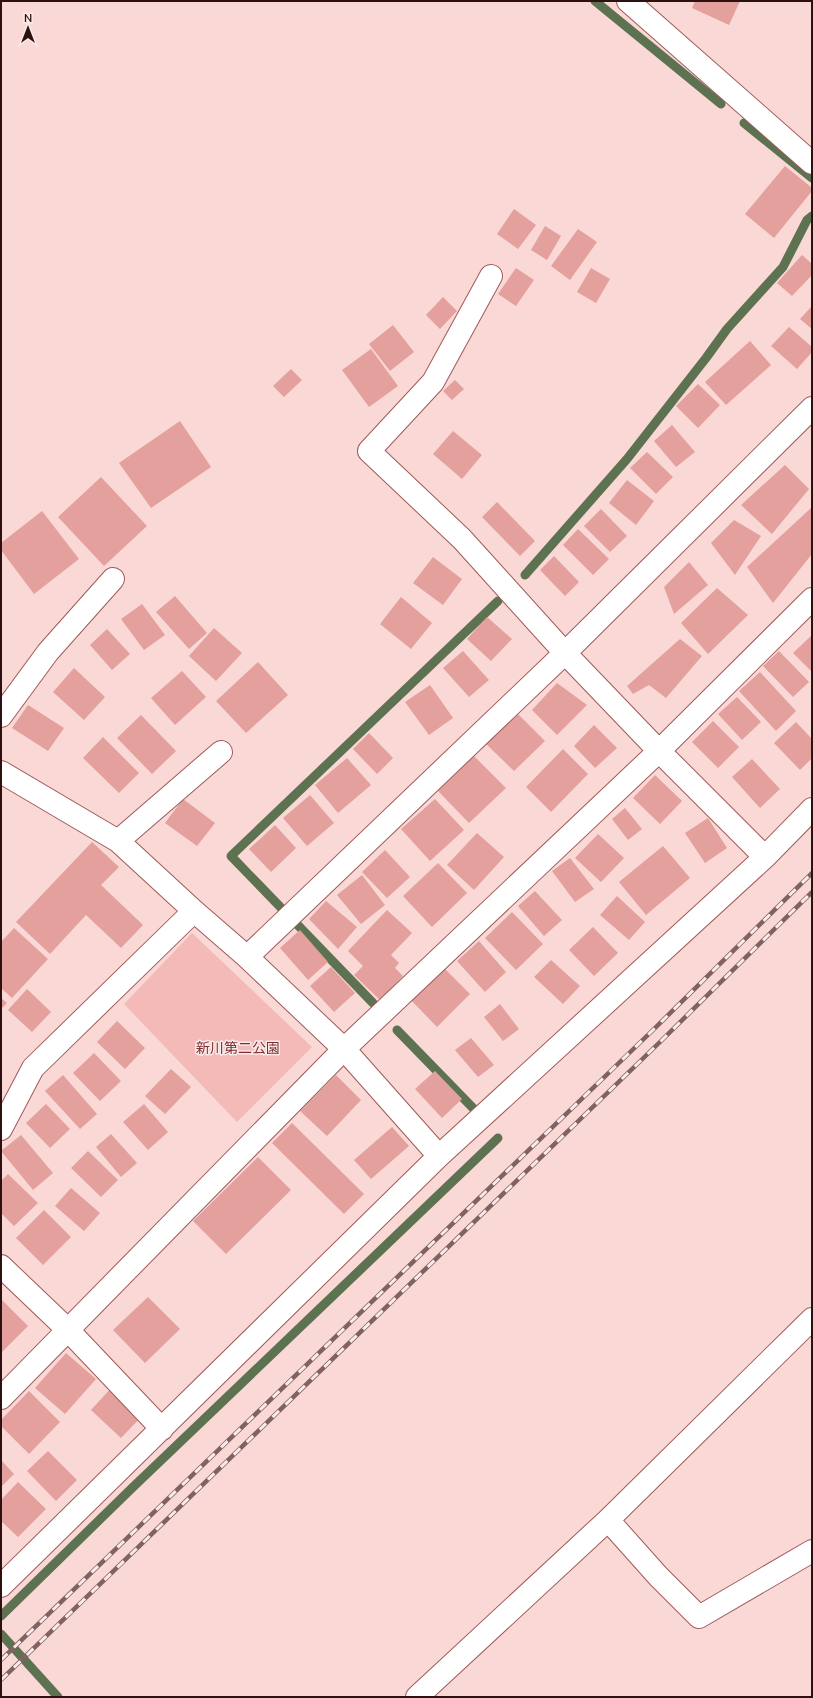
<svg xmlns="http://www.w3.org/2000/svg" width="813" height="1698" font-family="'Nunito Sans','Noto Sans JP',sans-serif">
	<style>
		.green { fill: #f3bab7 }
		.lines { fill: none; stroke-linecap: round; stroke-linejoin: round }
		.stream { stroke: #5d7251; stroke-width: 9 }
		.building { fill: #e3a09d }
		.minor-casing { stroke: #9f5a58; stroke-width: 24 }
		.minor { stroke: #fff; stroke-width: 22 }
		.rail-casing { stroke: #806261; stroke-width: 4.5 }
		.rail { stroke: #faeae9; stroke-width: 3; stroke-dasharray: 9; stroke-linecap: butt }
		.labels { text-anchor: middle; stroke-width: 3; stroke-linejoin: round; paint-order: stroke }
		.park-label { font-size: 14px; fill: #7f2f31; stroke: #faeae9 }
	</style>
	<rect width="100%" height="100%" fill="#f9d8d6"/>
	<!-- green -->
	<path class="green" d="M 192,933 L 312,1047 L 237,1122 L 124,1004 Z"/>
	<g class="lines">
		<!-- stream -->
		<path class="stream" d="M 595,1 L 721,104
			M 744,123 L 812,178
			M 525,575 L 627,459 L 706,358 L 727,329 L 783,267 L 807,220 L 812,216
			M 373,1003 L 231,856 L 498,601
			M 397,1030 L 473,1108
			M 1,1616 L 131,1489 L 498,1138
			M 1,1634 L 58,1697"/>
	</g>
	<!-- building -->
	<path class="building" d="M 695,1 L 740,1 L 729,25 L 692,8 Z
		M 785,166 L 812,188 L 812,191 L 774,238 L 745,214 Z
		M 514,209 L 536,225 L 518,249 L 497,234 Z
		M 545,226 L 561,236 L 547,260 L 531,250 Z
		M 578,229 L 597,242 L 570,280 L 551,266 Z
		M 802,255 L 812,264 L 812,275 L 792,296 L 777,283 Z
		M 516,268 L 534,280 L 516,306 L 498,294 Z
		M 591,268 L 610,279 L 596,303 L 577,292 Z
		M 443,297 L 457,311 L 440,329 L 426,315 Z
		M 812,306 L 812,329 L 800,319 Z
		M 393,325 L 414,352 L 390,371 L 369,344 Z
		M 789,327 L 812,347 L 812,352 L 797,369 L 771,346 Z
		M 750,341 L 771,365 L 726,405 L 705,382 Z
		M 371,349 L 398,386 L 369,407 L 342,370 Z
		M 291,369 L 302,380 L 284,397 L 273,386 Z
		M 455,380 L 464,389 L 452,400 L 443,391 Z
		M 698,384 L 720,405 L 698,428 L 676,406 Z
		M 180,421 L 211,467 L 151,508 L 119,463 Z
		M 672,425 L 695,452 L 676,467 L 654,441 Z
		M 453,431 L 482,455 L 462,479 L 433,454 Z
		M 647,452 L 673,477 L 656,494 L 630,468 Z
		M 785,465 L 809,489 L 772,534 L 741,505 Z
		M 101,477 L 147,526 L 104,566 L 58,517 Z
		M 627,480 L 654,501 L 636,525 L 609,503 Z
		M 497,502 L 535,541 L 520,556 L 482,517 Z
		M 811,508 L 812,509 L 812,554 L 773,603 L 747,567 Z
		M 601,509 L 627,536 L 610,552 L 584,526 Z
		M 42,511 L 79,559 L 34,594 L 1,550 L 1,543 Z
		M 734,520 L 761,536 L 735,575 L 711,543 Z
		M 578,529 L 609,559 L 593,575 L 563,545 Z
		M 554,556 L 579,582 L 565,596 L 540,570 Z
		M 433,557 L 462,579 L 443,605 L 413,583 Z
		M 689,562 L 708,585 L 674,614 L 664,587 Z
		M 717,588 L 748,615 L 708,654 L 681,623 Z
		M 175,596 L 207,633 L 189,649 L 156,612 Z
		M 401,597 L 432,623 L 411,649 L 380,624 Z
		M 142,604 L 165,635 L 144,650 L 121,619 Z
		M 487,617 L 512,639 L 491,661 L 467,639 Z
		M 214,628 L 242,653 L 216,681 L 189,656 Z
		M 107,629 L 130,654 L 112,670 L 90,645 Z
		M 812,635 L 812,672 L 793,653 Z
		M 680,639 L 702,656 L 666,698 L 649,685 L 633,694 L 627,686 Z
		M 463,651 L 489,680 L 469,697 L 443,668 Z
		M 779,651 L 809,682 L 793,697 L 763,666 Z
		M 258,662 L 288,695 L 246,733 L 216,701 Z
		M 74,668 L 105,697 L 84,720 L 53,692 Z
		M 182,671 L 206,697 L 175,725 L 151,698 Z
		M 760,672 L 796,711 L 776,731 L 739,691 Z
		M 557,683 L 587,705 L 557,735 L 532,710 Z
		M 430,685 L 453,718 L 429,735 L 405,702 Z
		M 737,697 L 761,722 L 742,740 L 718,714 Z
		M 28,705 L 64,728 L 48,751 L 12,728 Z
		M 514,710 L 545,741 L 514,771 L 483,741 Z
		M 141,715 L 176,751 L 152,774 L 117,738 Z
		M 713,721 L 739,747 L 718,768 L 692,742 Z
		M 796,722 L 812,739 L 812,758 L 800,770 L 774,743 Z
		M 594,725 L 617,748 L 595,768 L 574,746 Z
		M 369,733 L 393,758 L 377,774 L 353,749 Z
		M 103,737 L 139,773 L 119,793 L 83,758 Z
		M 563,749 L 588,774 L 551,812 L 526,787 Z
		M 474,756 L 506,788 L 469,823 L 438,791 Z
		M 347,758 L 371,785 L 338,813 L 315,785 Z
		M 752,759 L 780,789 L 760,808 L 732,777 Z
		M 655,775 L 682,801 L 660,824 L 633,798 Z
		M 310,795 L 334,823 L 307,846 L 283,818 Z
		M 183,799 L 215,823 L 197,846 L 165,823 Z
		M 435,799 L 464,830 L 430,861 L 401,829 Z
		M 625,808 L 642,829 L 628,840 L 612,819 Z
		M 708,818 L 727,848 L 705,863 L 685,833 Z
		M 275,825 L 296,848 L 271,872 L 249,849 Z
		M 477,833 L 504,857 L 474,890 L 447,865 Z
		M 598,834 L 624,858 L 601,882 L 575,858 Z
		M 92,842 L 119,867 L 101,885 L 143,925 L 121,948 L 86,915 L 50,954 L 16,922 Z
		M 663,846 L 690,878 L 646,915 L 619,882 Z
		M 385,850 L 410,877 L 387,898 L 362,872 Z
		M 570,858 L 594,889 L 575,902 L 552,871 Z
		M 438,863 L 467,893 L 432,927 L 403,896 Z
		M 362,875 L 385,905 L 361,924 L 337,895 Z
		M 535,891 L 562,920 L 544,936 L 518,906 Z
		M 617,896 L 645,922 L 629,940 L 600,915 Z
		M 326,901 L 357,927 L 338,949 L 309,919 Z
		M 387,910 L 412,933 L 391,955 L 399,963 L 395,968 L 403,976 L 380,1000 L 354,975 L 363,966 L 348,951 Z
		M 512,912 L 543,944 L 516,970 L 485,938 Z
		M 593,927 L 618,953 L 594,976 L 569,950 Z
		M 14,928 L 48,959 L 12,998 L 1,988 L 1,942 Z
		M 300,930 L 328,962 L 308,980 L 280,948 Z
		M 479,941 L 506,972 L 485,992 L 457,961 Z
		M 551,960 L 580,986 L 563,1004 L 534,977 Z
		M 331,967 L 355,993 L 334,1012 L 310,986 Z
		M 443,967 L 470,994 L 437,1027 L 410,999 Z
		M 27,989 L 51,1012 L 32,1032 L 8,1010 Z
		M 1,998 L 7,1003 L 1,1009 Z
		M 500,1004 L 519,1029 L 503,1041 L 484,1017 Z
		M 117,1021 L 145,1048 L 125,1069 L 97,1042 Z
		M 471,1038 L 494,1065 L 478,1077 L 455,1050 Z
		M 94,1053 L 121,1081 L 100,1101 L 73,1073 Z
		M 171,1069 L 191,1087 L 165,1114 L 145,1096 Z
		M 435,1071 L 462,1099 L 442,1118 L 415,1089 Z
		M 63,1075 L 97,1114 L 80,1129 L 45,1091 Z
		M 336,1075 L 361,1100 L 327,1136 L 300,1111 Z
		M 46,1104 L 70,1129 L 50,1148 L 26,1123 Z
		M 144,1104 L 168,1132 L 148,1150 L 123,1122 Z
		M 292,1123 L 364,1194 L 344,1214 L 272,1143 Z
		M 392,1127 L 409,1146 L 371,1179 L 354,1160 Z
		M 111,1134 L 137,1163 L 121,1177 L 96,1147 Z
		M 21,1135 L 53,1173 L 33,1190 L 1,1151 Z
		M 88,1151 L 118,1180 L 101,1197 L 71,1168 Z
		M 258,1157 L 291,1190 L 226,1254 L 193,1221 Z
		M 8,1174 L 38,1203 L 14,1226 L 1,1213 L 1,1181 Z
		M 71,1188 L 100,1213 L 84,1231 L 55,1206 Z
		M 44,1210 L 71,1237 L 43,1265 L 16,1238 Z
		M 148,1297 L 180,1329 L 145,1363 L 113,1330 Z
		M 1,1299 L 28,1326 L 1,1353 Z
		M 66,1353 L 96,1379 L 65,1414 L 35,1388 Z
		M 113,1386 L 143,1415 L 121,1438 L 91,1410 Z
		M 29,1391 L 60,1422 L 29,1454 L 1,1426 L 1,1420 Z
		M 48,1451 L 77,1480 L 56,1501 L 27,1471 Z
		M 1,1460 L 14,1474 L 1,1487 Z
		M 18,1482 L 46,1509 L 18,1537 L 1,1521 L 1,1500 Z"/>
	<g class="lines">
		<defs>
			<path id="minor" d="M 628,1 L 812,163
				M 491,276 L 433,382 L 369,451 L 462,539 L 565,653 L 659,751 L 765,857
				M 1,716 L 48,652 L 113,579
				M 1,772 L 118,841 L 194,911 L 247,957 L 344,1049 L 439,1156
				M 118,841 L 221,752
				M 247,957 L 565,653 L 812,408
				M 1,1129 L 33,1068 L 194,911
				M 1,1266 L 68,1330 L 162,1429
				M 1,1398 L 344,1049 L 659,751 L 812,599
				M 608,1520 L 658,1576 L 699,1617 L 812,1551
				M 1,1586 L 439,1156 L 765,857 L 812,809
				M 417,1697 L 608,1520 L 812,1319"/>
		</defs>
		<!-- minor casing -->
		<use href="#minor" class="minor-casing"/>
		<!-- minor -->
		<use href="#minor" class="minor"/>
		<defs>
			<path id="rail" d="M 1,1660 L 652,1031 L 812,873
				M 1,1680 L 661,1041 L 812,892"/>
		</defs>
		<!-- rail casing -->
		<use href="#rail" class="rail-casing"/>
		<!-- rail -->
		<use href="#rail" class="rail"/>
	</g>
	<g class="labels">
		<!-- park labels -->
		<g class="park-label">
			<text x="238" y="1053">新川第二公園</text>
		</g>
	</g>
	<!-- border -->
	<rect width="813" height="1698" fill="none" stroke="#2d1111" stroke-width="4"/>
	<!-- north arrow -->
	<g transform="translate(28 28)" stroke="#faeae9" stroke-width="3" paint-order="stroke">
	<path d="M0-3L7 15L0 10L-7 15Z" fill="#2d1111"/>
	<text y="-6" font-size="11" font-weight="bold" text-anchor="middle" fill="#2d1111">N</text>
	</g>
</svg>
